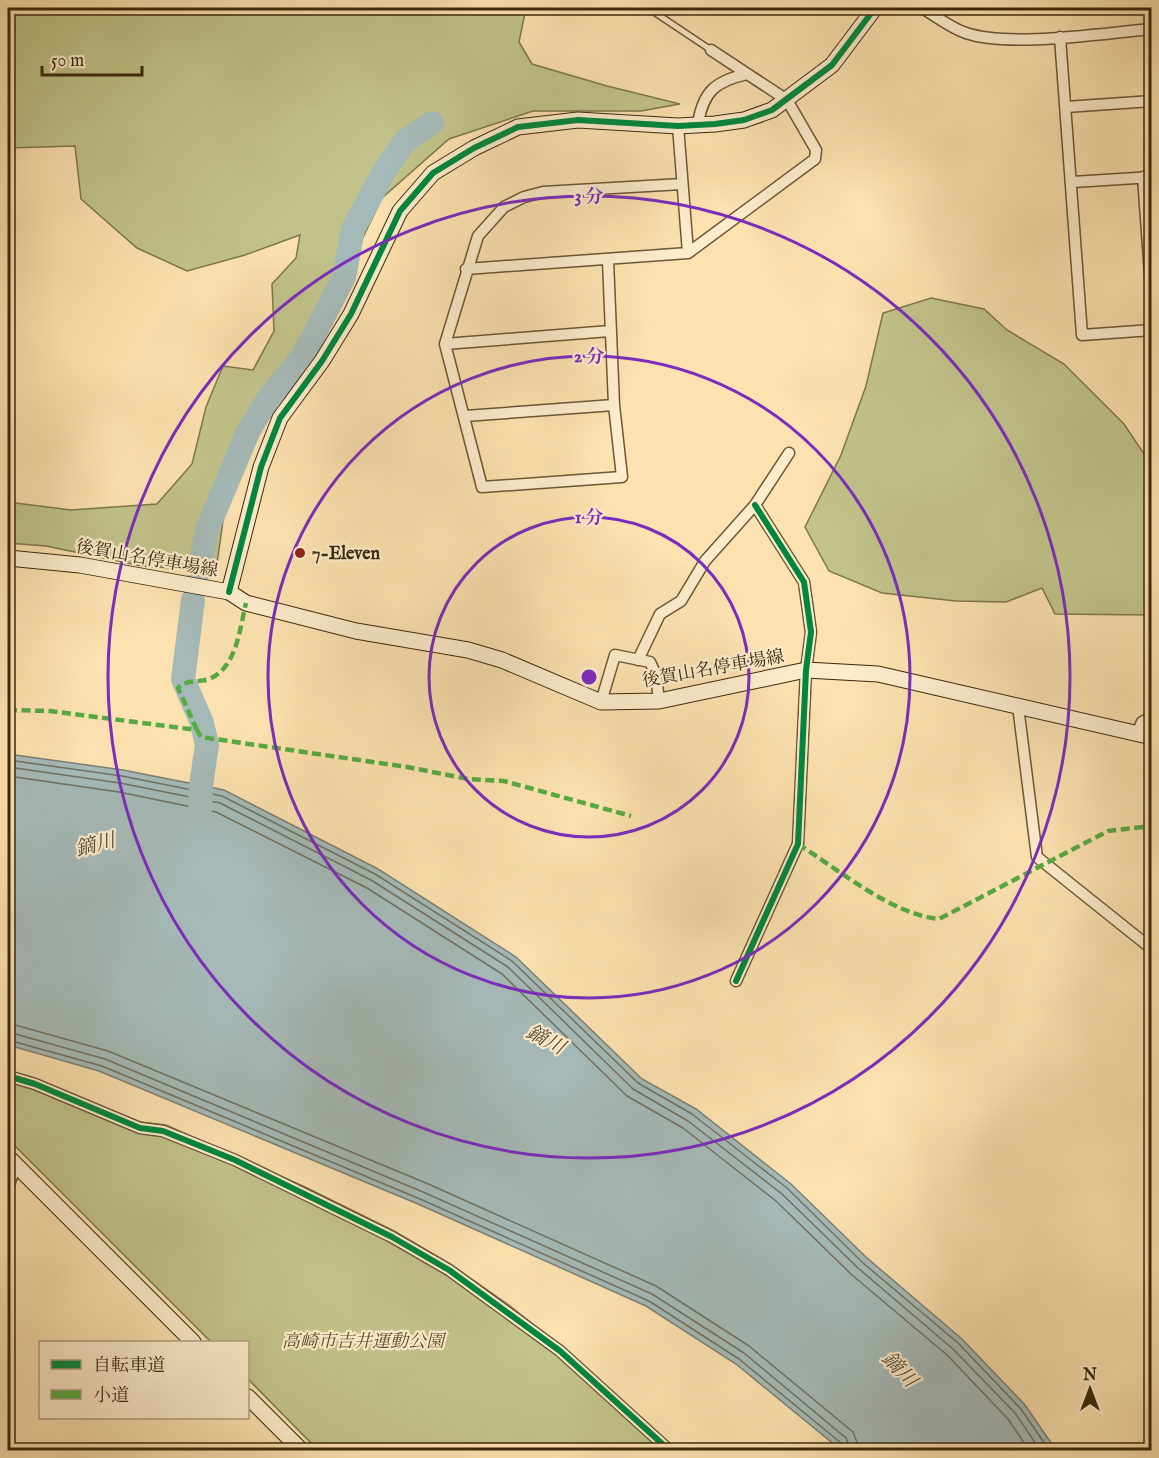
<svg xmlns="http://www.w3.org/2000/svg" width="1159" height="1458" font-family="'IM FELL English','Noto Serif JP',serif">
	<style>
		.green { fill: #c1c38a; stroke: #7e764b; stroke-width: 1.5 }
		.water { fill: #a5bab8; stroke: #7b8073; stroke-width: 1.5 }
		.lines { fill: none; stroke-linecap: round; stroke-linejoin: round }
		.shore { stroke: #707162; stroke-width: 1.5 }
		.river { stroke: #a5bab8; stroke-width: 24 }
		.lane-casing { stroke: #6c5635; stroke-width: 8 }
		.street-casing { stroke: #6c5635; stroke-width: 13 }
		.secondary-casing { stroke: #3c280c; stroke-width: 17 }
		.lane { stroke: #fdeccc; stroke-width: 5 }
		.street { stroke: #fdeccc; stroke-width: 10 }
		.secondary { stroke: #fdeccc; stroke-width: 15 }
		.quiet { stroke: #55aa41; stroke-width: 4.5; stroke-dasharray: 9 4.5; stroke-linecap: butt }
		.cycleway-casing { stroke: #fdeccc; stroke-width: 10 }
		.cycleway { stroke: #00873e; stroke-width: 6 }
		.ring { fill: none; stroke: #7b2cbf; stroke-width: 3 }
		.poi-dot { fill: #8f2418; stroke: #fdeccc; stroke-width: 2 }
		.labels { text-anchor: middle; stroke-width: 4.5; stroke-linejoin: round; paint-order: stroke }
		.poi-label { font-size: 18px; font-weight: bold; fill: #3c280c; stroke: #fdeccc; text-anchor: start }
		.street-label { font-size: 18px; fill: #3c280c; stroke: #fdeccc }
		.park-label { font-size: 18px; font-style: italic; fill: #5d4f2c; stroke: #fdeccc }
		.water-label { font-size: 20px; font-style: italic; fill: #564c37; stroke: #fdeccc }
		.centre { fill: #7b2cbf; stroke: #fdeccc; stroke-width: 3 }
		.ring-label { font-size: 18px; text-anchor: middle; font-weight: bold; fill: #7b2cbf; stroke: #fdeccc; stroke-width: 4.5; stroke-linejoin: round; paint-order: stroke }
	</style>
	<rect width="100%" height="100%" fill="#fce2b0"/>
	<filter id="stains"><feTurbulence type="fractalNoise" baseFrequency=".00333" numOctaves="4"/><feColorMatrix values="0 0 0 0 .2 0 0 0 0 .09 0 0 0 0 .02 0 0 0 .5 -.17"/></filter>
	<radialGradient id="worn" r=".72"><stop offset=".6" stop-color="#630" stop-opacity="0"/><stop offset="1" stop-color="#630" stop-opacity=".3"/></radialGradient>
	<!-- green -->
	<path class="green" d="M 8,8 L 526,8 L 519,42 L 532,64 L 607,86 L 680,104 L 641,111 L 533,111 L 449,139 L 382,198 L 353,258 L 312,316 L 226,499 L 216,571 L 142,566 L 46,546 L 8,543 L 8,502 L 71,510 L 157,504 L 192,464 L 206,407 L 223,366 L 253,370 L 274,331 L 272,284 L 296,258 L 300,235 L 245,255 L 187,271 L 137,248 L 81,199 L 75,146 L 8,148 Z
		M 931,298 L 984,309 L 1007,330 L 1064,364 L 1124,424 L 1146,457 L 1151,460 L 1151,615 L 1055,614 L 1042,588 L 1006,602 L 956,601 L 882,593 L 829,571 L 805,527 L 841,455 L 866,386 L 883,313 Z
		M 8,1072 L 140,1122 L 166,1125 L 305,1187 L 394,1231 L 453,1266 L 506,1303 L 563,1348 L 675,1450 L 318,1450 L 248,1379 L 248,1342 L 211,1342 L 8,1139 Z"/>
	<!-- water -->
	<path class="water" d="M 8,754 L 123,770 L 224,790 L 378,869 L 516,957 L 642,1079 L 696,1109 L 791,1184 L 867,1258 L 962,1339 L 1025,1405 L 1056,1450 L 841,1450 L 736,1364 L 646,1306 L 418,1204 L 99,1071 L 8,1045 Z"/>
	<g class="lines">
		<!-- shore -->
		<path class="shore" d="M 8,760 L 122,776 L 222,796 L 375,874 L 512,961 L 638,1083 L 692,1114 L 787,1188 L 863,1263 L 958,1343 L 1021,1409 L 1049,1450
			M 8,767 L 120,783 L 220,803 L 371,880 L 508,967 L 633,1089 L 688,1121 L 782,1194 L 858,1268 L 953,1349 L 1015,1413 L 1040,1450
			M 8,776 L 119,792 L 216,812 L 367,888 L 502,974 L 627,1096 L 683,1128 L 776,1201 L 852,1275 L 947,1355 L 1008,1419 L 1029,1450
			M 8,1023 L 108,1051 L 426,1183 L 656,1286 L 749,1346 L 853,1432 L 860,1450
			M 8,1032 L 105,1059 L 423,1192 L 652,1294 L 744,1353 L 846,1438 L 851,1450
			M 8,1040 L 102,1066 L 420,1199 L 649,1301 L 739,1359 L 841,1443 L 843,1450"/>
		<!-- river -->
		<path class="river" d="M 199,572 L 207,530 L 249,430 L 268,399 L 303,356 L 344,277 L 353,229 L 385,170 L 405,141 L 432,123
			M 193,600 L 183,679 L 202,723 L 207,745 L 201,785 L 200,817"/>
		<defs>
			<path id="lane" d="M 648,8 L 711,50"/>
			<path id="street" d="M 922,8 C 936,16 950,28 966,33 C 1010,48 1103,33 1152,29
				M 1060,37 L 1082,335 L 1152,330
				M 1066,107 L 1152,101
				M 698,124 C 703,91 716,81 747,74
				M 678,126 L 688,253
				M 1143,177 L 1152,302
				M 1073,182 L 1152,177
				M 608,261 L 614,405 L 622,477 L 482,487 L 445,344 L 478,236 L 504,207 L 524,197 L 543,192 L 682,184
				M 466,269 L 688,253 L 815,159 L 816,150 L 787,100 L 711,50
				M 445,344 L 610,331
				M 465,416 L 614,405
				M 638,660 L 660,614 L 681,601 L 705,561 L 755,505 L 789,453
				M 601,702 L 615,655 L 650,662 L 656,675 L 659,701
				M 1018,706 L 1037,857 L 1152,949
				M 1137,733 L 1142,722 L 1152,717
				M 736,981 L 798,844 L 806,670 L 811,632 L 804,582 L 755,505
				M 8,1076 L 35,1084 L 140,1128 L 163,1131 L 235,1160 L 392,1237 L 449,1270 L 560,1351 L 669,1450
				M 8,1187 L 16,1166"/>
			<path id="secondary" d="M 8,558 L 80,565 L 229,592 L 246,603 L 356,631 L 468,650 L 502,660 L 601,702 L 659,701 L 806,670 L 878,674 L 1152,737
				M 229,592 L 261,467 L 280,418 L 322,361 L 351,314 L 400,211 L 433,173 L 474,148 L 518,127 L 578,120 L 678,126 L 715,124 L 744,120 L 772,110 L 832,65 L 875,8
				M 8,1157 L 193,1342
				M 248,1397 L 301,1450"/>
		</defs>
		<!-- lane casing -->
		<use href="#lane" class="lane-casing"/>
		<!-- street casing -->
		<use href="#street" class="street-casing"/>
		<!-- secondary casing -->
		<use href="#secondary" class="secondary-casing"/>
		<!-- lane -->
		<use href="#lane" class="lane"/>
		<!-- street -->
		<use href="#street" class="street"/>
		<!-- secondary -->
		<use href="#secondary" class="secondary"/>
		<!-- quiet -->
		<path class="quiet" d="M 8,710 L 50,711 L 197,730 L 201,737 L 407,767 L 468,779 L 504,781 L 631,816
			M 197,730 L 178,688 C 186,679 198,683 209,679 C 237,668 240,627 246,603
			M 798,844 C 839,870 891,914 939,919 L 1108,831 L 1152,826"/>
		<defs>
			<path id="cycleway" d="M 229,592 L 261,467 L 280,418 L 322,361 L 351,314 L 400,211 L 433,173 L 474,148 L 518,127 L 578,120 L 678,126 L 715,124 L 744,120 L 772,110 L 832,65 L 875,8
				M 736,981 L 798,844 L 806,670 L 811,632 L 804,582 L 755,505
				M 8,1076 L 35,1084 L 140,1128 L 163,1131 L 235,1160 L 392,1237 L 449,1270 L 560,1351 L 669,1450"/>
		</defs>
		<!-- cycleway casing -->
		<use href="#cycleway" class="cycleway-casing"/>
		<!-- cycleway -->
		<use href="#cycleway" class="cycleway"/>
	</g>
	<!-- distance rings -->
	<g class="ring">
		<circle cx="589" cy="677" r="160"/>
		<circle cx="589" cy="677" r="321"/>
		<circle cx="589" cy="677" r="481"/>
	</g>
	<!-- markers -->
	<circle class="poi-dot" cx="300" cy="553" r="6"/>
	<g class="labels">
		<!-- poi labels -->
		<g class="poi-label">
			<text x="312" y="559">7-Eleven</text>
		</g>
		<!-- street labels -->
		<g class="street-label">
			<text transform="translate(147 558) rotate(10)" y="6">後賀山名停車場線</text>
			<text transform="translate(713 668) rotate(-10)" y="6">後賀山名停車場線</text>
		</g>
		<!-- park labels -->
		<g class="park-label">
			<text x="363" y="1347">高崎市吉井運動公園</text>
		</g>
		<!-- water labels -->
		<g class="water-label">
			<text transform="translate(95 844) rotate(-14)" y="7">鏑川</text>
			<text transform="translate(546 1039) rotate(28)" y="7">鏑川</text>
			<text transform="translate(900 1369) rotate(47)" y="7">鏑川</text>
		</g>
	</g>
	<circle cx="589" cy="677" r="9" class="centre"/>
	<g class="ring-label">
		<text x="589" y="202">3 分</text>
		<text x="589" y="362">2 分</text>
		<text x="589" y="523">1 分</text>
	</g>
	<!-- margin -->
	<rect width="1159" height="1458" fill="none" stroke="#fce2b0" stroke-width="30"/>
	<rect x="9" y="9" width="1141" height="1440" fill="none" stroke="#3c280c" stroke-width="3"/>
	<rect x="15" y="15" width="1129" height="1428" fill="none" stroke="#3c280c" stroke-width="1.5"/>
	<!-- legend -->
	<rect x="39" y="1341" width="210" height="78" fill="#fdeccc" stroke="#b09e7f" stroke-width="1.5"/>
	<rect x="51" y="1360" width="30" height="9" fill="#00873e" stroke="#b09e7f" stroke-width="1.5"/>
	<text x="93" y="1371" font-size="18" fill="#3c280c">自転車道</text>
	<rect x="51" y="1390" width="30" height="9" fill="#55aa41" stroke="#b09e7f" stroke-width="1.5"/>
	<text x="93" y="1401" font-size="18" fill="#3c280c">小道</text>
	<!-- north arrow -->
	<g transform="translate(1090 1389)" stroke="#fdeccc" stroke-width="4.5" paint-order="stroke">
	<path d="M0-4.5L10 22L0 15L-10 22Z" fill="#3c280c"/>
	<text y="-9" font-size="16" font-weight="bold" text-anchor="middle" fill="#3c280c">N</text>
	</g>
	<!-- scale -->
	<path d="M42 66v9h100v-9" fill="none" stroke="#3c280c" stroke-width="3"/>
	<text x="51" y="66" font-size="18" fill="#3c280c" stroke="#fdeccc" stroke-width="4.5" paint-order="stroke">50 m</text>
	<rect width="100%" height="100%" filter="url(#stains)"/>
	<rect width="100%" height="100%" fill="url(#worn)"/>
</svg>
